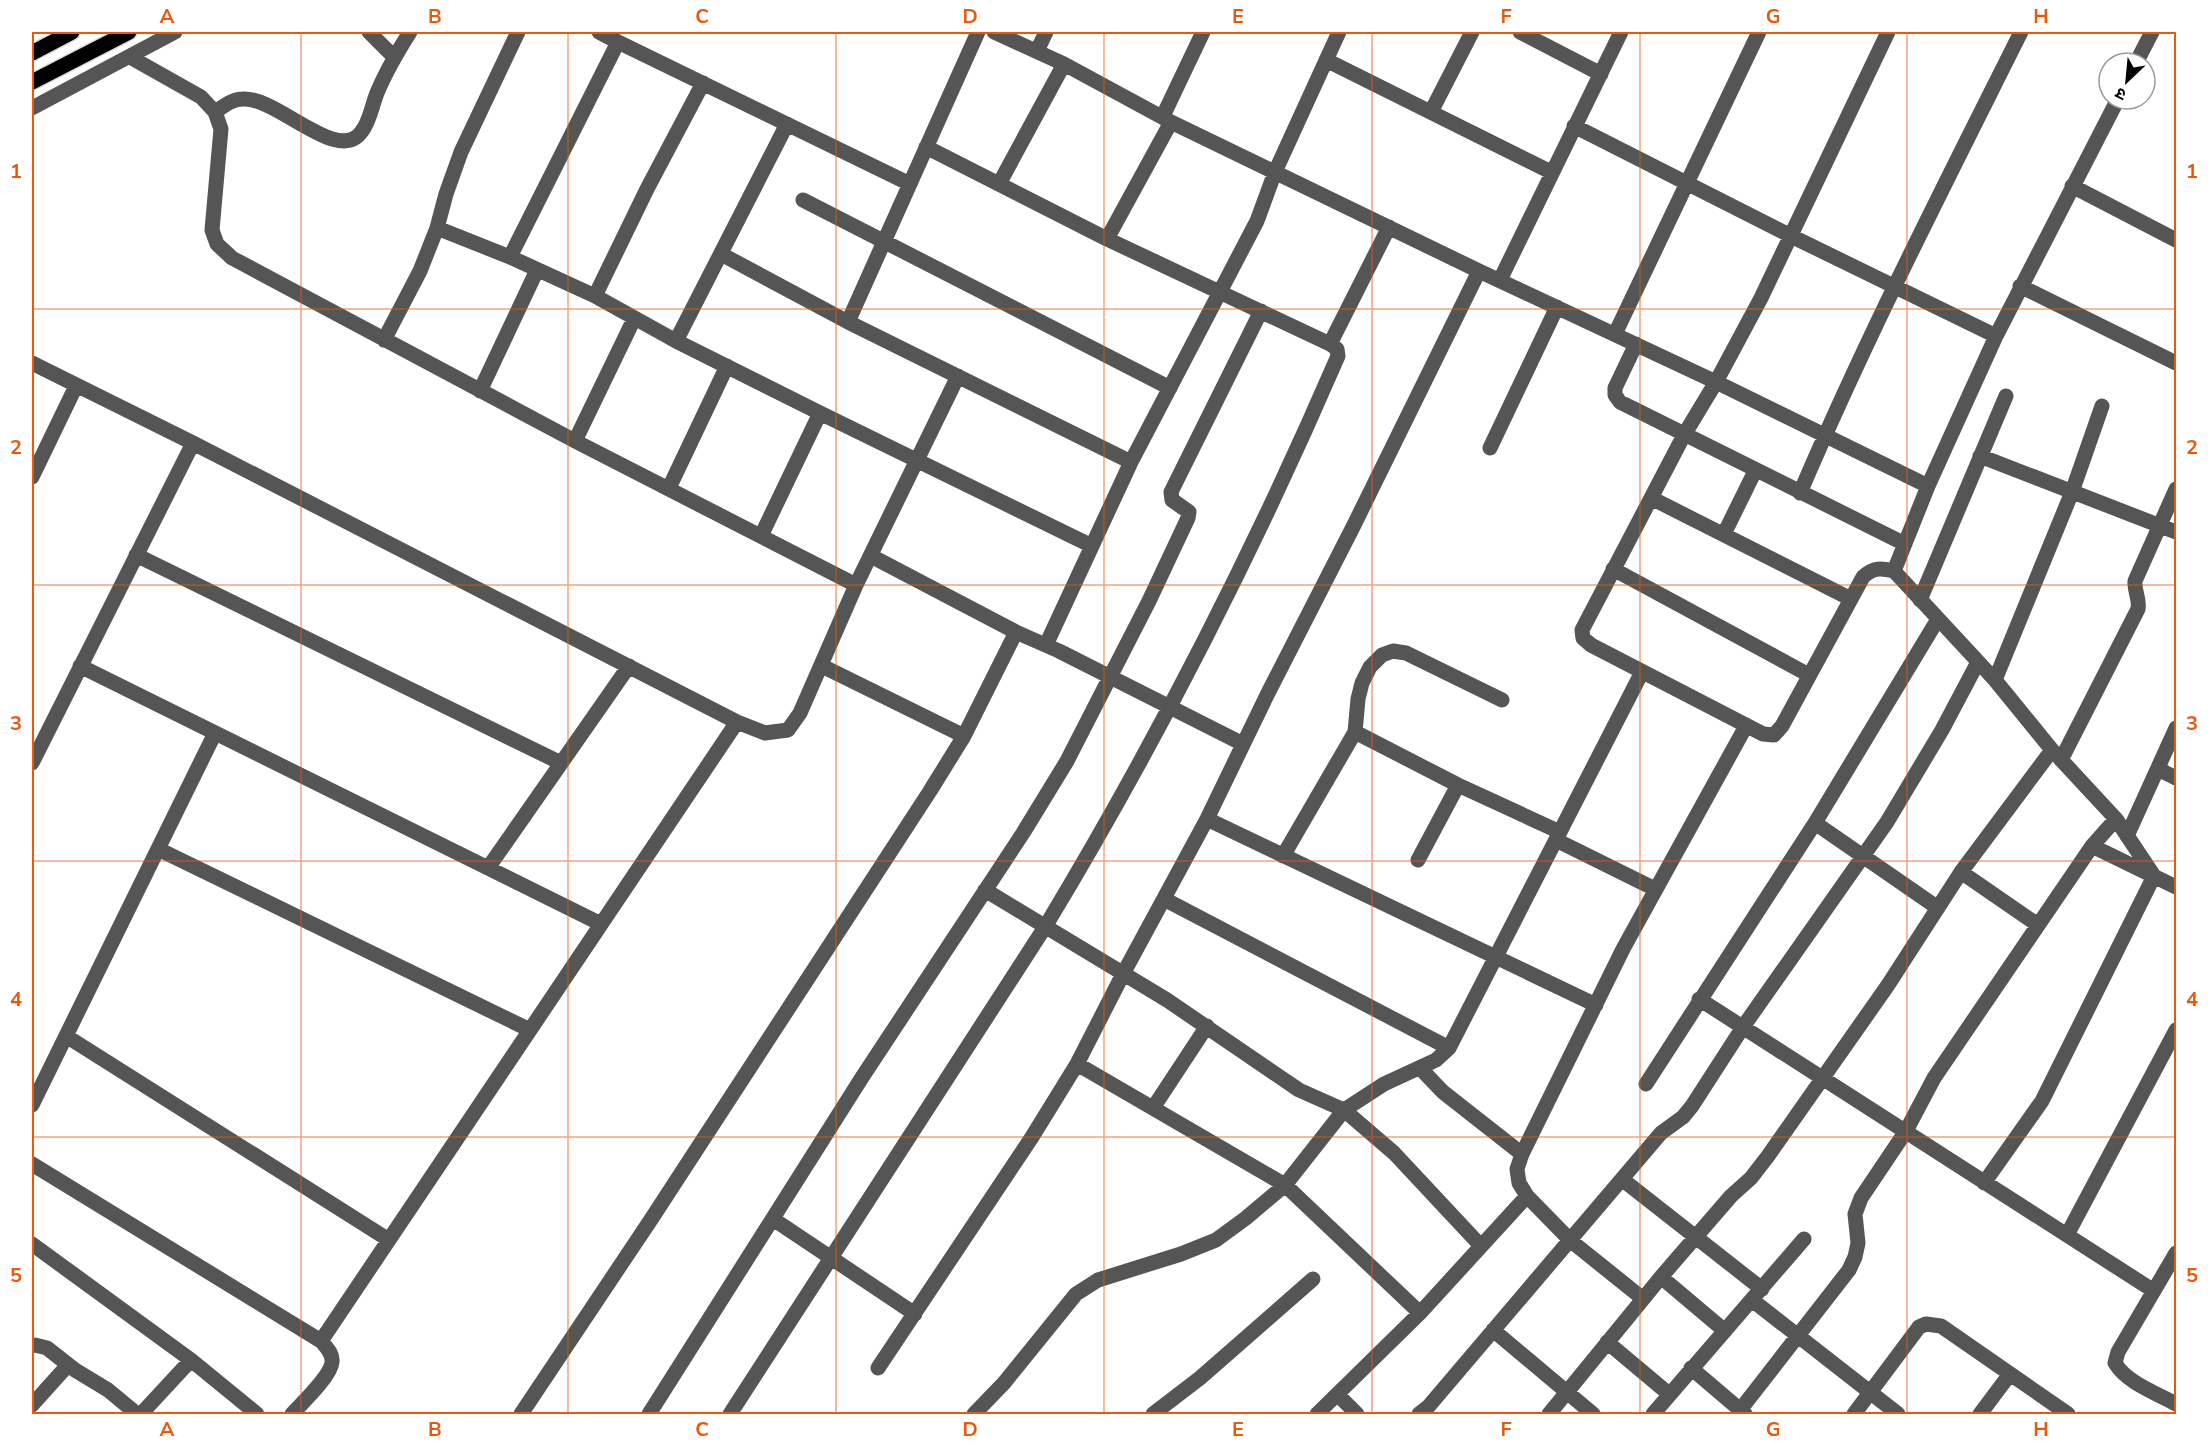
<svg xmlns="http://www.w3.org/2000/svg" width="2208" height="1446" font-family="'Nunito Sans','Noto Sans Devanagari',sans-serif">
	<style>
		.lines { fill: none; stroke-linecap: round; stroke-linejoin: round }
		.major-casing { stroke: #dbdbdb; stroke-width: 18 }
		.minor { stroke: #555; stroke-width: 15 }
		.major { stroke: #000; stroke-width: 15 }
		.grid { fill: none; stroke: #e8590c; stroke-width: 1.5; stroke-opacity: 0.55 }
		.neatline { fill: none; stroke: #e8590c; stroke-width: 2 }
		.grid-label { font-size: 20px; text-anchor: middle; font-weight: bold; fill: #e8590c }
	</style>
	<rect width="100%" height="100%" fill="#fff"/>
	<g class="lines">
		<defs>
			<path id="major" d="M 32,53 L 72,32
				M 32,82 L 129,32"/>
		</defs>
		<!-- major casing -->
		<use href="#major" class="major-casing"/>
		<!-- minor -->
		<path class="minor" d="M 369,32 L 394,57
			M 599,32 L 618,42 L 910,184
			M 994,32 L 1064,64 L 1171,122 L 1479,271 L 1716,382 L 1928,486
			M 1520,32 L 1601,74
			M 1888,32 L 1761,298 L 1716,382 L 1684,435 L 1582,630 L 1583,638 L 1591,645 L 1763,734 L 1774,735 L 1782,726 L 1863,577 C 1874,567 1881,568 1894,571 L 1928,486 L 1996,336 L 2118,99
			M 1037,51 L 1046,32
			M 130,57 L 201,97 L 215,112 L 221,129 L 212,230 L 217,244 L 232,258 L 575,441 L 856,585
			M 1326,60 L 1551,172
			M 2136,63 L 2152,32
			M 32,108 L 175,32
			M 215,112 C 224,106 232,99 243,99 C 278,97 339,166 362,131 C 370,121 372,105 377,93 C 386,71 398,51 410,32
			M 1431,112 L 1472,32
			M 1163,116 L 1203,32
			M 1574,126 L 1791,236 L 1996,336
			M 999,184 L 1064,64
			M 2072,186 L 2176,240
			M 803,200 L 1170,388
			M 437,228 L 510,257 L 595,296 L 676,341 L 820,413 L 1092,546
			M 1107,239 L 1171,122
			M 721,254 L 848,322 L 1131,462
			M 510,257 L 618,42
			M 1500,280 L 1621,32
			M 2020,286 L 2176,363
			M 595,296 L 647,189 L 703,83
			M 848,322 L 978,32
			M 1615,334 L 1759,32
			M 384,340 L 420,271 L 437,228 L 446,194 L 461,152 L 518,32
			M 676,341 L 787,124
			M 1330,344 L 1389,227
			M 1636,344 L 1615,388 L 1615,395 L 1620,402 L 1905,544
			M 32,363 L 193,443 L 737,722 L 765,733 L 788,730 L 800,713 L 856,585 L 958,376
			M 480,391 L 537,270
			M 575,441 L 634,319
			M 1490,448 L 1557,307
			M 1980,456 L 2176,532
			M 32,477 L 76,386
			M 669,488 L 727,366
			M 1800,493 C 1867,336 1945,184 2021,32
			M 1651,498 L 1851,599
			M 1724,534 L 1755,471
			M 761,536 L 820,413
			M 136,555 L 561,763
			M 871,556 L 1016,632 L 1059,651 L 1243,744
			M 1613,569 L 1809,675
			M 1894,571 L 1995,680 L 2052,750 L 2116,819 L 2154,876 L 2042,1101 L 1984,1183
			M 1920,600 L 2006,396
			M 1046,645 L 1131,462 L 1257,221 L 1275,172 L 1339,32
			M 80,666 L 601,924
			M 822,666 L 964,736
			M 1995,680 L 2072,492 L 2102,406
			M 1355,732 L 1458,785 L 1560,832
			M 2061,760 L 2138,609 C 2140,599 2134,591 2135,581 L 2176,489
			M 32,763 L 193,443
			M 2158,769 L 2176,778
			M 1207,819 L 1596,1005
			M 1815,823 L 1938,908
			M 2127,836 L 2176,728
			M 1556,840 L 1655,889
			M 2092,846 L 2176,887
			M 158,849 L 530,1030
			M 1283,856 L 1355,732 L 1358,699 L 1362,683 L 1370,667 L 1382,655 L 1393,651 L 1406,653 L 1502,700
			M 1418,860 L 1458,785
			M 488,868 L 629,666
			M 1961,872 L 2038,925
			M 985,890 L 1167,1000 L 1299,1090 L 1344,1110 L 1394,1153 L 1480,1245
			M 1164,899 L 1449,1048
			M 1699,999 L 2154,1291
			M 66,1036 L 389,1240
			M 1077,1064 L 1285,1185 L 1420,1313
			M 1420,1068 L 1443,1092 L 1522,1154
			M 1646,1084 L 1815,823 L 1938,619
			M 32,1105 L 215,733
			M 1153,1108 L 1207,1026
			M 32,1164 L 321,1341
			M 1623,1180 L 1762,1289
			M 773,1219 L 915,1314
			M 2067,1235 L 2176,1030
			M 32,1244 L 191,1360 L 257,1414
			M 2176,1253 L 2118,1352 L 2115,1363 C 2127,1383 2156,1393 2176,1404
			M 1661,1277 L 1725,1331
			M 1642,1298 L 1571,1241 L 1527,1196 L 1519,1183 L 1517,1169 L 1522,1154 L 1623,949 L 1746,726
			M 1752,1300 L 1898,1414
			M 1493,1330 L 1593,1414
			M 1607,1342 L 1669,1394
			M 32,1346 L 35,1345 L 47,1348 L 75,1370 L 108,1390 L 137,1414
			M 878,1368 L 1032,1137 L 1077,1064 L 1123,974 L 1207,819 L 1268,693 L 1353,527 L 1479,271
			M 1691,1368 L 1745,1414
			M 1338,1395 L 1357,1414
			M 32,1405 L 68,1365
			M 141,1414 L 191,1360
			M 292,1414 C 302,1403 331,1376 332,1362 C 333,1353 326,1347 321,1341 L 737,722
			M 521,1414 L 652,1218 L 930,791 L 964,736 L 1016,632
			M 649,1414 L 861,1079 L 1023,833 L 1067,761 L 1149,601 L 1188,518 L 1189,512 L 1172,500 L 1171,492 L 1261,311
			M 730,1414 L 1045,927 C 1156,743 1253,553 1338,356 L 1337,349 L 1330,344 L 1107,239 L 926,147
			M 974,1414 L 1004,1383 L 1076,1294 L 1098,1280 L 1181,1254 L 1216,1240 L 1246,1218 L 1285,1185 L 1344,1110 L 1384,1084 L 1436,1060 L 1449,1048 L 1642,672
			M 1153,1414 L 1200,1378 L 1313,1279
			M 1317,1414 L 1420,1313 L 1527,1196
			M 1419,1414 L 1428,1407 L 1661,1133 L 1683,1117 L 1692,1106 L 1743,1027 L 1887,822 L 1942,730 L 1978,662
			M 1549,1414 L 1661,1277 L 1731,1196 L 1751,1178 L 1768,1156 L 1888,985 L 1961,872 L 2052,750
			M 1653,1414 L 1804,1239
			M 1737,1414 L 1849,1270 L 1855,1257 L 1858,1243 L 1855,1214 L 1861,1198 L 1906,1131 L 1934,1078 L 2092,846 L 2116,819
			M 1854,1414 L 1919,1327 L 1926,1324 L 1941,1326 L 2068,1414
			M 1980,1414 L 2010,1374"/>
		<!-- major -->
		<use href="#major" class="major"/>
	</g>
	<!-- grid -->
	<path class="grid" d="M 301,32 L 301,1414M 568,32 L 568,1414M 836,32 L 836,1414M 1104,32 L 1104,1414M 1372,32 L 1372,1414M 1640,32 L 1640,1414M 1907,32 L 1907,1414M 32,309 L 2176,309M 32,585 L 2176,585M 32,861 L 2176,861M 32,1137 L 2176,1137"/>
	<!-- border -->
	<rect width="2208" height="1446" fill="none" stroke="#ffffff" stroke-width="66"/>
	<!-- north arrow -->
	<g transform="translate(2127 81) rotate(206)"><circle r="28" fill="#ffffff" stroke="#999999" stroke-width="1.5"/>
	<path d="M0-4.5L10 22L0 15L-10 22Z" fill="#000000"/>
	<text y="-9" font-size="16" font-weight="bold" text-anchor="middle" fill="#000000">उ</text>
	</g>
	<rect x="33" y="33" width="2142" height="1380" class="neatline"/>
	<g class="grid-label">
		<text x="167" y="23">A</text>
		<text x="435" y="23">B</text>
		<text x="702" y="23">C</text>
		<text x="970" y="23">D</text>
		<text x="1238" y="23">E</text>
		<text x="1506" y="23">F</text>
		<text x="1773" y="23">G</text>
		<text x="2041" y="23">H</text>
		<text x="16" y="178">1</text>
		<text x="2192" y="178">1</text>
		<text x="16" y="454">2</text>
		<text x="2192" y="454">2</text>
		<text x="16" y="730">3</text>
		<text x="2192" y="730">3</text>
		<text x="16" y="1006">4</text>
		<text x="2192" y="1006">4</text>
		<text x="16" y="1282">5</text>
		<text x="2192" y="1282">5</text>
		<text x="167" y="1436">A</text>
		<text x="435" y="1436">B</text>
		<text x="702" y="1436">C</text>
		<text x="970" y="1436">D</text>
		<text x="1238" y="1436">E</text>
		<text x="1506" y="1436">F</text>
		<text x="1773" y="1436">G</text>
		<text x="2041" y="1436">H</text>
	</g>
</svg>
